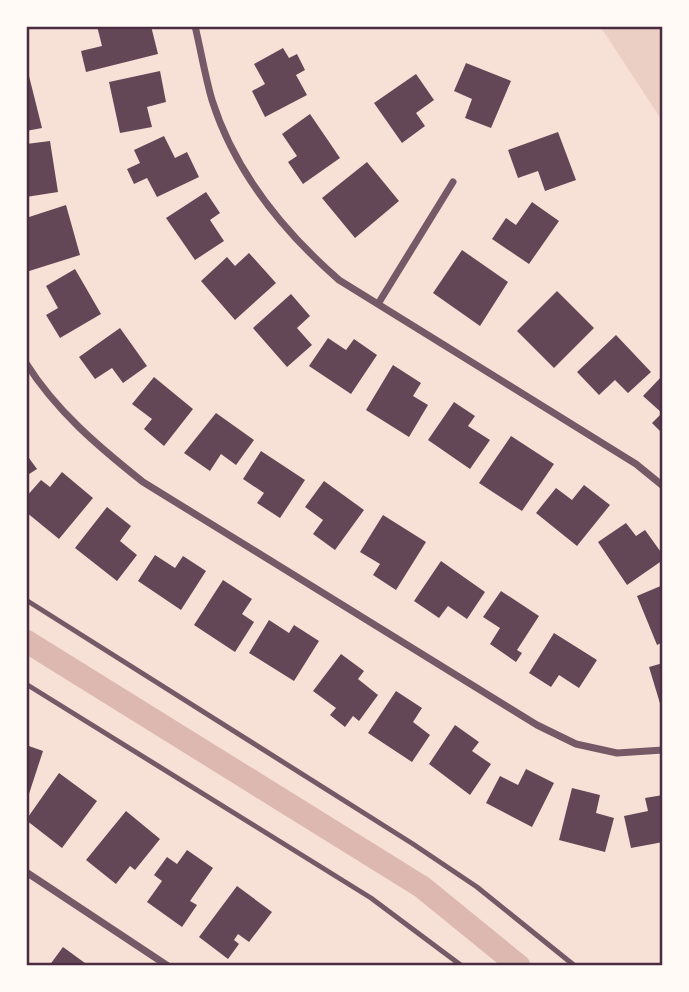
<svg xmlns="http://www.w3.org/2000/svg" width="689" height="992" font-family="Barlow,sans-serif">
	<style>
		.green { fill: #ebcfc5 }
		.lines { fill: none; stroke-linecap: round; stroke-linejoin: round }
		.canal { stroke: #dcb8b0; stroke-width: 23 }
		.building { fill: #644757 }
		.service { stroke: #755966; stroke-width: 5 }
		.minor { stroke: #755966; stroke-width: 7 }
		.neatline { fill: none; stroke: #4a2c40; stroke-width: 2.5 }
	</style>
	<rect width="100%" height="100%" fill="#f7e1d7"/>
	<!-- green -->
	<path class="green" d="M 600,26 L 663,26 L 663,122 Z"/>
	<g class="lines">
		<!-- canal -->
		<path class="canal" d="M 26,641 L 422,887 L 519,966"/>
	</g>
	<!-- building -->
	<path class="building" d="M 97,26 L 130,26 L 131,29 L 151,26 L 158,54 L 86,72 L 81,51 L 102,46 Z
		M 283,48 L 289,58 L 297,54 L 305,70 L 296,75 L 307,95 L 265,117 L 252,91 L 265,84 L 254,64 Z
		M 466,63 L 511,81 L 491,128 L 465,118 L 472,99 L 454,91 Z
		M 160,71 L 166,102 L 147,107 L 152,127 L 120,133 L 109,82 Z
		M 416,74 L 434,100 L 416,113 L 425,126 L 402,143 L 374,103 Z
		M 29,76 L 42,128 L 26,131 L 26,77 Z
		M 310,114 L 340,158 L 303,184 L 288,162 L 297,156 L 282,134 Z
		M 558,132 L 576,180 L 545,191 L 538,171 L 518,178 L 508,150 Z
		M 164,136 L 175,158 L 187,152 L 199,177 L 157,197 L 147,178 L 134,184 L 127,169 L 140,163 L 134,150 Z
		M 50,141 L 58,192 L 26,197 L 26,144 Z
		M 367,162 L 399,201 L 355,238 L 322,198 Z
		M 206,192 L 220,213 L 210,220 L 224,241 L 195,260 L 166,218 Z
		M 532,202 L 559,221 L 529,264 L 492,239 L 506,218 L 516,225 Z
		M 66,205 L 80,255 L 26,272 L 26,218 Z
		M 462,250 L 508,282 L 480,326 L 433,293 Z
		M 249,253 L 276,283 L 235,320 L 201,281 L 227,257 L 235,266 Z
		M 75,269 L 101,314 L 60,338 L 46,315 L 58,308 L 46,286 Z
		M 557,291 L 594,328 L 554,368 L 517,331 Z
		M 291,294 L 310,316 L 297,328 L 312,345 L 287,367 L 253,328 Z
		M 120,328 L 147,366 L 123,383 L 112,368 L 95,379 L 79,357 Z
		M 616,335 L 651,372 L 628,393 L 615,380 L 599,395 L 577,372 Z
		M 328,338 L 346,350 L 354,339 L 377,355 L 351,394 L 309,366 Z
		M 393,365 L 421,383 L 413,396 L 428,405 L 409,437 L 366,410 Z
		M 663,375 L 663,434 L 652,423 L 662,413 L 643,396 Z
		M 154,377 L 193,409 L 164,446 L 144,429 L 152,419 L 132,404 Z
		M 454,402 L 475,416 L 468,426 L 490,440 L 470,469 L 428,440 Z
		M 216,413 L 254,440 L 236,465 L 221,454 L 210,471 L 184,453 Z
		M 511,436 L 554,464 L 522,511 L 479,483 Z
		M 261,451 L 305,480 L 280,518 L 257,503 L 264,493 L 243,479 Z
		M 26,454 L 37,469 L 26,476 Z
		M 62,472 L 93,498 L 59,539 L 26,512 L 26,497 L 41,480 L 50,487 Z
		M 324,481 L 364,510 L 335,550 L 313,534 L 323,520 L 305,507 Z
		M 584,485 L 610,505 L 577,546 L 536,513 L 556,488 L 572,500 Z
		M 107,507 L 131,526 L 120,541 L 137,555 L 117,581 L 75,548 Z
		M 383,515 L 426,542 L 396,590 L 373,575 L 380,564 L 360,552 Z
		M 626,523 L 636,536 L 645,530 L 663,555 L 663,560 L 627,585 L 598,542 Z
		M 155,555 L 175,568 L 183,556 L 206,571 L 181,610 L 138,581 Z
		M 441,561 L 485,592 L 467,619 L 448,606 L 439,618 L 414,601 Z
		M 223,580 L 252,599 L 242,614 L 254,622 L 235,652 L 194,625 Z
		M 663,585 L 663,642 L 657,645 L 637,596 Z
		M 501,591 L 539,616 L 517,650 L 522,653 L 516,662 L 490,644 L 500,628 L 483,617 Z
		M 269,620 L 289,633 L 294,625 L 319,641 L 294,681 L 249,653 Z
		M 554,633 L 597,660 L 579,688 L 559,675 L 551,687 L 529,673 Z
		M 341,654 L 364,671 L 358,679 L 378,695 L 359,721 L 353,716 L 345,727 L 330,715 L 336,708 L 313,691 Z
		M 663,663 L 663,710 L 662,710 L 649,667 Z
		M 396,691 L 422,708 L 413,722 L 430,735 L 412,762 L 368,733 Z
		M 455,725 L 479,742 L 472,751 L 491,764 L 470,795 L 429,764 Z
		M 26,745 L 43,751 L 27,800 L 26,799 Z
		M 526,769 L 554,783 L 532,827 L 486,803 L 500,776 L 518,785 Z
		M 59,773 L 97,801 L 62,848 L 26,820 Z
		M 572,788 L 600,795 L 596,813 L 614,818 L 605,852 L 559,840 Z
		M 663,795 L 663,842 L 631,848 L 624,816 L 648,811 L 645,798 Z
		M 126,811 L 160,839 L 135,870 L 130,866 L 116,884 L 86,860 Z
		M 187,850 L 213,868 L 190,901 L 197,905 L 182,927 L 147,902 L 162,881 L 154,875 L 167,857 L 177,864 Z
		M 237,886 L 272,912 L 249,942 L 238,934 L 234,940 L 239,944 L 228,959 L 199,937 Z
		M 63,947 L 89,966 L 49,966 Z"/>
	<g class="lines">
		<!-- service -->
		<path class="service" d="M 26,600 L 413,844 L 477,887 L 575,966
			M 26,684 L 371,898 L 462,966"/>
		<!-- minor -->
		<path class="minor" d="M 195,26 C 201,51 205,76 212,100 C 235,173 283,231 339,280 L 636,464 L 663,486
			M 378,304 L 453,182
			M 26,363 C 56,411 99,447 143,482 L 537,725 L 576,744 L 617,753 L 663,750
			M 26,872 L 168,966"/>
	</g>
	<!-- border -->
	<rect width="689" height="992" fill="none" stroke="#fffaf5" stroke-width="56"/>
	<rect x="28" y="28" width="633" height="936" class="neatline"/>
</svg>
